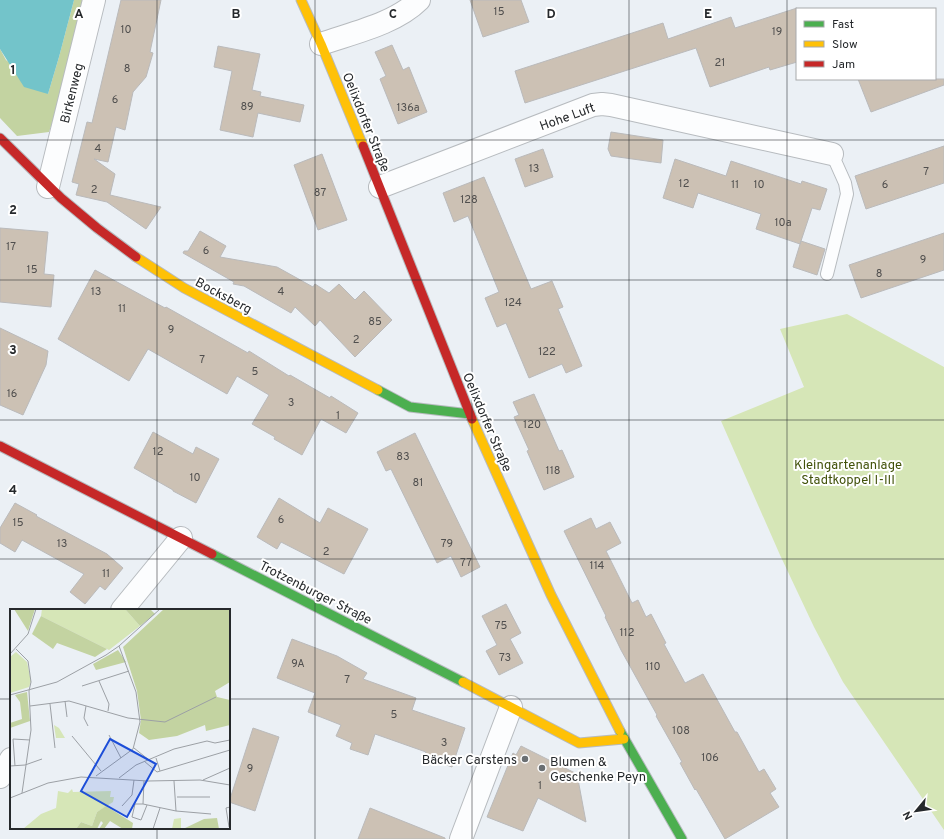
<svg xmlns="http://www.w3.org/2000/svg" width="944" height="839" font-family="Overpass,sans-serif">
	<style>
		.green { fill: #d6e6b7 }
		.forest { fill: #c3d3a1 }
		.water { fill: #73c4ca }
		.building { fill: #ccc1b4; stroke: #bababb }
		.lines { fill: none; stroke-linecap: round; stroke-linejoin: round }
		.lane-casing { stroke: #b7bbbf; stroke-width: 14 }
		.street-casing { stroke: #b7bbbf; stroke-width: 24 }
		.fast-casing { stroke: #b7bbbf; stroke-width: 11 }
		.slow-casing { stroke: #b7bbbf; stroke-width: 11 }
		.jam-casing { stroke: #b7bbbf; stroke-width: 11 }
		.lane { stroke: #fcfdfe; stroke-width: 12 }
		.street { stroke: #fcfdfe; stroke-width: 22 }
		.fast { stroke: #4caf50; stroke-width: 9 }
		.slow { stroke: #ffc107; stroke-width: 9 }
		.jam { stroke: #c62828; stroke-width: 9 }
		.grid { fill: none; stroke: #26292c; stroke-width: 1; stroke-opacity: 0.55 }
		.poi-dot { fill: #6b6f72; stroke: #fff; stroke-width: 1.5 }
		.labels { text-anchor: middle; stroke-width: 4; stroke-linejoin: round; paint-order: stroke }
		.number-label { font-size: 11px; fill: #504f4e }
		.street-label { font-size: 13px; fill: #26292c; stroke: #fff }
		.park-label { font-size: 13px; fill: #415109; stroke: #fff }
		.poi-label { font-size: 13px; fill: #26292c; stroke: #fff; text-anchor: end }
		.inset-road { fill: none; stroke: #9ca0a5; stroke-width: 1 }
		.view { fill: #1d4ed8; fill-opacity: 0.15; stroke: #1d4ed8; stroke-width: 2 }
		.inset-edge { fill: none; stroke: #26292c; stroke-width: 2 }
		.grid-label { font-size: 13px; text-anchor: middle; font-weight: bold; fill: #26292c; stroke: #fff; stroke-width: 4; stroke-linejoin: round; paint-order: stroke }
	</style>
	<rect width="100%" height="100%" fill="#ebf0f5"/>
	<!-- green -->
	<path class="green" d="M 847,314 L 944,367 L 944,830 L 843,682 L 814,627 L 780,555 L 721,421 L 804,387 L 780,329 Z"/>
	<!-- forest -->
	<path class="forest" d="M 74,0 L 83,0 L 56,112 L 49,132 L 17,136 L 0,118 L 0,49 L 6,60 L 48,94 L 59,57 Z"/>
	<!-- water -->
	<path class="water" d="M 0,0 L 74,0 L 59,57 L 48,94 L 24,87 L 0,49 Z"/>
	<!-- building -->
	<path class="building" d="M 121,0 L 161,0 L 150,52 L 153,53 L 146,77 L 133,92 L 125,130 L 116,127 L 108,162 L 94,159 L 115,174 L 110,195 L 161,207 L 146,229 L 107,202 L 76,195 L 79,184 L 72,182 L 87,122 L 92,123 Z
		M 470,0 L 521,0 L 529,22 L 483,37 Z
		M 797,8 L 797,62 L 770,70 L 769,67 L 710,87 L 696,48 L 525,103 L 515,71 L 663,23 L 668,39 L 731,17 L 735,28 Z
		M 392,45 L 403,70 L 409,67 L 427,112 L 398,124 L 380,79 L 386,76 L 375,52 Z
		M 218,46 L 260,54 L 252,90 L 261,92 L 260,96 L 304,105 L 300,122 L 258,113 L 253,137 L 220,130 L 232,71 L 214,67 Z
		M 858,79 L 944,79 L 944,85 L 871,112 Z
		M 611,132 L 663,140 L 661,163 L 611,156 L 608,149 Z
		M 944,146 L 944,183 L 866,209 L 855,176 Z
		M 543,149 L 553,177 L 525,187 L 515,159 Z
		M 322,154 L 347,220 L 318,230 L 294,165 Z
		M 675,159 L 726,176 L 731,161 L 801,184 L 802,181 L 827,189 L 820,210 L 812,208 L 800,244 L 756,229 L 761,214 L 698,193 L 693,208 L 663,198 Z
		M 484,177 L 531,289 L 552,281 L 563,307 L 558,309 L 582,366 L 566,373 L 562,364 L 529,378 L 506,323 L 497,327 L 485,298 L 499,292 L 468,216 L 454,222 L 443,193 Z
		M 0,228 L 48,232 L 44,274 L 54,275 L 51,307 L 0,302 Z
		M 200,231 L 226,246 L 220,257 L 277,267 L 313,287 L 315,284 L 329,293 L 339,284 L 355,300 L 364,291 L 392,320 L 355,357 L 320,320 L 315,326 L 295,307 L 291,313 L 244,286 L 233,284 L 234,282 L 183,253 L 184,251 L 188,251 Z
		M 944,233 L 944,270 L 861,298 L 849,265 Z
		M 801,241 L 825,249 L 817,275 L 793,267 Z
		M 95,270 L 165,308 L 166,307 L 248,353 L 249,351 L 289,376 L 290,375 L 330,398 L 331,396 L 358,413 L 346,433 L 321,419 L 302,455 L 274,439 L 275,437 L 252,424 L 269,395 L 237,376 L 227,394 L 148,349 L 129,381 L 58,339 Z
		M 0,328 L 48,351 L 46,365 L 23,415 L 0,405 Z
		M 534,394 L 559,451 L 562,450 L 574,477 L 544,490 L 527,451 L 529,450 L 514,417 L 519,415 L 513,402 Z
		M 153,432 L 193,454 L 196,447 L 219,459 L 196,503 L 173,491 L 173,490 L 134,468 Z
		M 415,433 L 480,567 L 461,577 L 451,556 L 437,563 L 391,469 L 386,471 L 377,452 Z
		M 279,498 L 320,523 L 328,508 L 368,529 L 344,574 L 281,542 L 277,549 L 257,537 Z
		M 15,503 L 37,515 L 36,516 L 107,554 L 123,568 L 105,590 L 100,586 L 85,604 L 70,592 L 84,574 L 22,540 L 15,552 L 0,543 L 0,528 Z
		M 591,518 L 596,529 L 610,522 L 621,543 L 606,551 L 632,603 L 638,600 L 646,617 L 651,614 L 666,643 L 664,644 L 685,683 L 703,674 L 735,732 L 737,732 L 759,772 L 764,769 L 776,789 L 770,793 L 779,807 L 725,839 L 696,789 L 695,790 L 680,763 L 682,762 L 656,716 L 657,715 L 621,650 L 605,617 L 606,616 L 564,531 Z
		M 506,604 L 521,633 L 510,639 L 523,663 L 499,675 L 486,651 L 497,645 L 482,616 Z
		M 292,639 L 337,656 L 367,673 L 363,679 L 416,698 L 412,710 L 465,728 L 452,767 L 424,757 L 426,752 L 375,734 L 368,755 L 350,749 L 352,743 L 336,736 L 341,725 L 308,712 L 315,693 L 277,678 Z
		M 253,728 L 279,737 L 255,811 L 229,802 Z
		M 521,746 L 577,774 L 586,822 L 538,798 L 523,831 L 487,817 L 513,753 L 516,755 Z
		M 370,808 L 445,838 L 445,839 L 358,839 Z"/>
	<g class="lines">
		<defs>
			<path id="lane" d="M 827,274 L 847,194 L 845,183 L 832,154"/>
			<path id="street" d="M 321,44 C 352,33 395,24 419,0
				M 48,187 L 94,0
				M 380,187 L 593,105 L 602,104 L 611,105 L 832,154
				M 122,610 L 181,538
				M 0,777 L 11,759
				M 461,839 L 511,707"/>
			<path id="fast" d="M 378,390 L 410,407 L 470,414
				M 212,554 L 463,682
				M 620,731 L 682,839"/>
			<path id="slow" d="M 301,0 L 321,44 L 363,146
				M 136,257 L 184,288 L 378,390
				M 472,419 L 551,595 L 620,731
				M 463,682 L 579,743 L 624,739"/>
			<path id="jam" d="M 0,138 L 61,198 L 97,228 L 136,257
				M 363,146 L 472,419
				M 0,446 L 212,554"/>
		</defs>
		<!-- lane casing -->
		<use href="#lane" class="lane-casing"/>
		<!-- street casing -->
		<use href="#street" class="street-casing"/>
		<!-- fast casing -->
		<use href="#fast" class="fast-casing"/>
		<!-- slow casing -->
		<use href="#slow" class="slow-casing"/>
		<!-- jam casing -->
		<use href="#jam" class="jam-casing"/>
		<!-- lane -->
		<use href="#lane" class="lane"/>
		<!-- street -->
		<use href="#street" class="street"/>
		<!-- fast -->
		<use href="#fast" class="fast"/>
		<!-- slow -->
		<use href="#slow" class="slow"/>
		<!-- jam -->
		<use href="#jam" class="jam"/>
	</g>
	<!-- grid -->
	<path class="grid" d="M 157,0 L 157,610M 315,0 L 315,839M 472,0 L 472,839M 629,0 L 629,839M 787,0 L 787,839M 0,140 L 944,140M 0,280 L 944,280M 0,420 L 944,420M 0,559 L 944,559M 0,699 L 11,699M 229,699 L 944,699M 157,828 L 157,839"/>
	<!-- markers -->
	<g class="poi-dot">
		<circle cx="525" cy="759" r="4"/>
		<circle cx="542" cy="768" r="4"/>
	</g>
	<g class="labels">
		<!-- number labels -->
		<g class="number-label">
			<text x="499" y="15">15</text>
			<text x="126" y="33">10</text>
			<text x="777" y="35">19</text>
			<text x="720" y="66">21</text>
			<text x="127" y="72">8</text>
			<text x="115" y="103">6</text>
			<text x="247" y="110">89</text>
			<text x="408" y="111">136a</text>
			<text x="98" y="152">4</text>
			<text x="534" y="172">13</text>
			<text x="926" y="175">7</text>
			<text x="684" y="187">12</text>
			<text x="735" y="188">11</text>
			<text x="759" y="188">10</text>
			<text x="885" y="188">6</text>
			<text x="94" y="193">2</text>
			<text x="320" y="196">87</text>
			<text x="469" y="203">128</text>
			<text x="783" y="226">10a</text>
			<text x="11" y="250">17</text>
			<text x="206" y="254">6</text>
			<text x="923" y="263">9</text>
			<text x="32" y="273">15</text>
			<text x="879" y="277">8</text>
			<text x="96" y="295">13</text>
			<text x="281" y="295">4</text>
			<text x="513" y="306">124</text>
			<text x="122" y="312">11</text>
			<text x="375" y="325">85</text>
			<text x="171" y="333">9</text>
			<text x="356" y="343">2</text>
			<text x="547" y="355">122</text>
			<text x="202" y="363">7</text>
			<text x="255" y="375">5</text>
			<text x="12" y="397">16</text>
			<text x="291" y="406">3</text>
			<text x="338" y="419">1</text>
			<text x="532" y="428">120</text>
			<text x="158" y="455">12</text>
			<text x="403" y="460">83</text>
			<text x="553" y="474">118</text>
			<text x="195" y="481">10</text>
			<text x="418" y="486">81</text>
			<text x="281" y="523">6</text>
			<text x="18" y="526">15</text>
			<text x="62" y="547">13</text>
			<text x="447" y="547">79</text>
			<text x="326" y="555">2</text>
			<text x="466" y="566">77</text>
			<text x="597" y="569">114</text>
			<text x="106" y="577">11</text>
			<text x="501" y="629">75</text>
			<text x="627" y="636">112</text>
			<text x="505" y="661">73</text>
			<text x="298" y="667">9A</text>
			<text x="653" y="670">110</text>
			<text x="347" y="683">7</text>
			<text x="394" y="718">5</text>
			<text x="681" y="734">108</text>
			<text x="444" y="746">3</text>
			<text x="710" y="761">106</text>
			<text x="250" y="772">9</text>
			<text x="540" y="789">1</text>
		</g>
		<!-- street labels -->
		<g class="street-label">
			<text transform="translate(71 93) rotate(-76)" y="5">Birkenweg</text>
			<text transform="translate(567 116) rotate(-20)" y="5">Hohe Luft</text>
			<text transform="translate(367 122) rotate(68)" y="5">Oelixdorfer Straße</text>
			<text transform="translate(224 295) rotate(28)" y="5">Bocksberg</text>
			<text transform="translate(488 422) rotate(67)" y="5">Oelixdorfer Straße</text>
			<text transform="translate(316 592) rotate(27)" y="5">Trotzenburger Straße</text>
		</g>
		<!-- park labels -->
		<g class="park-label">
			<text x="848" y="469">Kleingartenanlage<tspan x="848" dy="15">Stadtkoppel I-III</tspan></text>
		</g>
		<!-- poi labels -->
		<g class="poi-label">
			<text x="517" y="764">Bäcker Carstens</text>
			<text x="550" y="766" text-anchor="start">Blumen &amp;<tspan x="550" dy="15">Geschenke Peyn</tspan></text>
		</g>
	</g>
	<!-- overview -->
	<g transform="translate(10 609)">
		<rect width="220" height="220" fill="#ebf0f5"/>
		<path d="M 32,0 L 115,0 L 130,17 L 99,41 L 31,7 ZM 6,43 L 17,53 L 21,72 L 19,78 L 0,84 L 0,48 ZM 44,116 L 49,119 L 55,129 L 46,129 ZM 62,180 L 63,183 L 101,182 L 100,188 L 104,188 L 103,193 L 87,203 L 82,217 L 71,213 L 66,220 L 13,220 L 31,205 L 46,199 L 48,182 L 58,184 ZM 171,209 L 171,220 L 162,220 L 164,210 Z" fill="#d6e6b7"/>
		<path d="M 4,0 L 25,0 L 18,22 ZM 115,0 L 148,0 L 141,1 L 145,5 L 130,17 ZM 154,0 L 220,0 L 220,73 L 205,82 L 207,88 L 220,91 L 220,116 L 196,122 L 195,116 L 167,127 L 139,131 L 129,124 L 131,111 L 127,82 L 113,38 ZM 31,7 L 97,40 L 85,48 L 47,34 L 43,40 L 22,25 ZM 108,41 L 116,53 L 86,61 L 83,55 ZM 17,83 L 20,112 L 0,119 L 0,114 L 12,110 L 10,93 L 5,86 ZM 96,197 L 123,214 L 122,220 L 113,220 L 100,212 L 94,220 L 89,220 L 93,214 L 91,212 L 87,220 L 66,220 L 71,213 L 82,217 L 87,203 ZM 207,209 L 209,220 L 173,220 L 194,210 Z" fill="#c3d3a1"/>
		<path class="inset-road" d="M 6,40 L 18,52 L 21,73 L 19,82 L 21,121 L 12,184M 0,45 L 18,25 L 26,0M 89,72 L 99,95 L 98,102M 72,77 L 119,62M 0,86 L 47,73 L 96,46 L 109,37 L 150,0M 55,92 L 57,108M 40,95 L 45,139M 20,97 L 59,92 L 118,109 L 155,113 L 206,88M 76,97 L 74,109 L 78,117M 99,126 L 111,149M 62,127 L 91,162M 124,139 L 139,151M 146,149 L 150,162M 134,152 L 147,163 L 220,141M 0,157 L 15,156 L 32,150M 5,157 L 3,130 L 20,131M 86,167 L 123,140 L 130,113 L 126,83 L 109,37M 109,169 L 126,156 L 164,140 L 197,132 L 205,134 L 220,131M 193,171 L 220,159M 134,172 L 133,195 L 166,202 L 164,172M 167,188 L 200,188M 0,189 L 38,174 L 71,168 L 138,172 L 190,171 L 220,176M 133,195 L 125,195 L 122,208 L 131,211 L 137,196M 112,197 L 122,186 L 124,171M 166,202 L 201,205M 219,218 L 216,199 L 220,198M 143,220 L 150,199"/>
		<path class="view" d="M 100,130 L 146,155 L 117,208 L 71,182 Z"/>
		<rect width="220" height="220" class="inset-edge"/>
	</g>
	<g class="grid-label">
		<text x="79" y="18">A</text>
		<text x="236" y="18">B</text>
		<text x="393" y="18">C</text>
		<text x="551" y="18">D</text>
		<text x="708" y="18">E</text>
		<text x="13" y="74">1</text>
		<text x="13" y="214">2</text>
		<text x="13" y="354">3</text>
		<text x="13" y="494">4</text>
	</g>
	<!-- legend -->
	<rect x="796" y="8" width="140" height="72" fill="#ffffff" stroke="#a8a9ab"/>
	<rect x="804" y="21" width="20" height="6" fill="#4caf50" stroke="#a8a9ab"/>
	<text x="832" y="28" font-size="12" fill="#26292c">Fast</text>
	<rect x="804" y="41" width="20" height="6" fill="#ffc107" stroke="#a8a9ab"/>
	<text x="832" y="48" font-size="12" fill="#26292c">Slow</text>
	<rect x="804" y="61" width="20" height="6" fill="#c62828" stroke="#a8a9ab"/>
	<text x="832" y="68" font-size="12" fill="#26292c">Jam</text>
	<!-- north arrow -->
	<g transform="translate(916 811) rotate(241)" stroke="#ffffff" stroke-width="3" paint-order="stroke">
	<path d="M0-3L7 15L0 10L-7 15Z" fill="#26292c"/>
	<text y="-6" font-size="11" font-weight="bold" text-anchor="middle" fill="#26292c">N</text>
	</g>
</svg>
